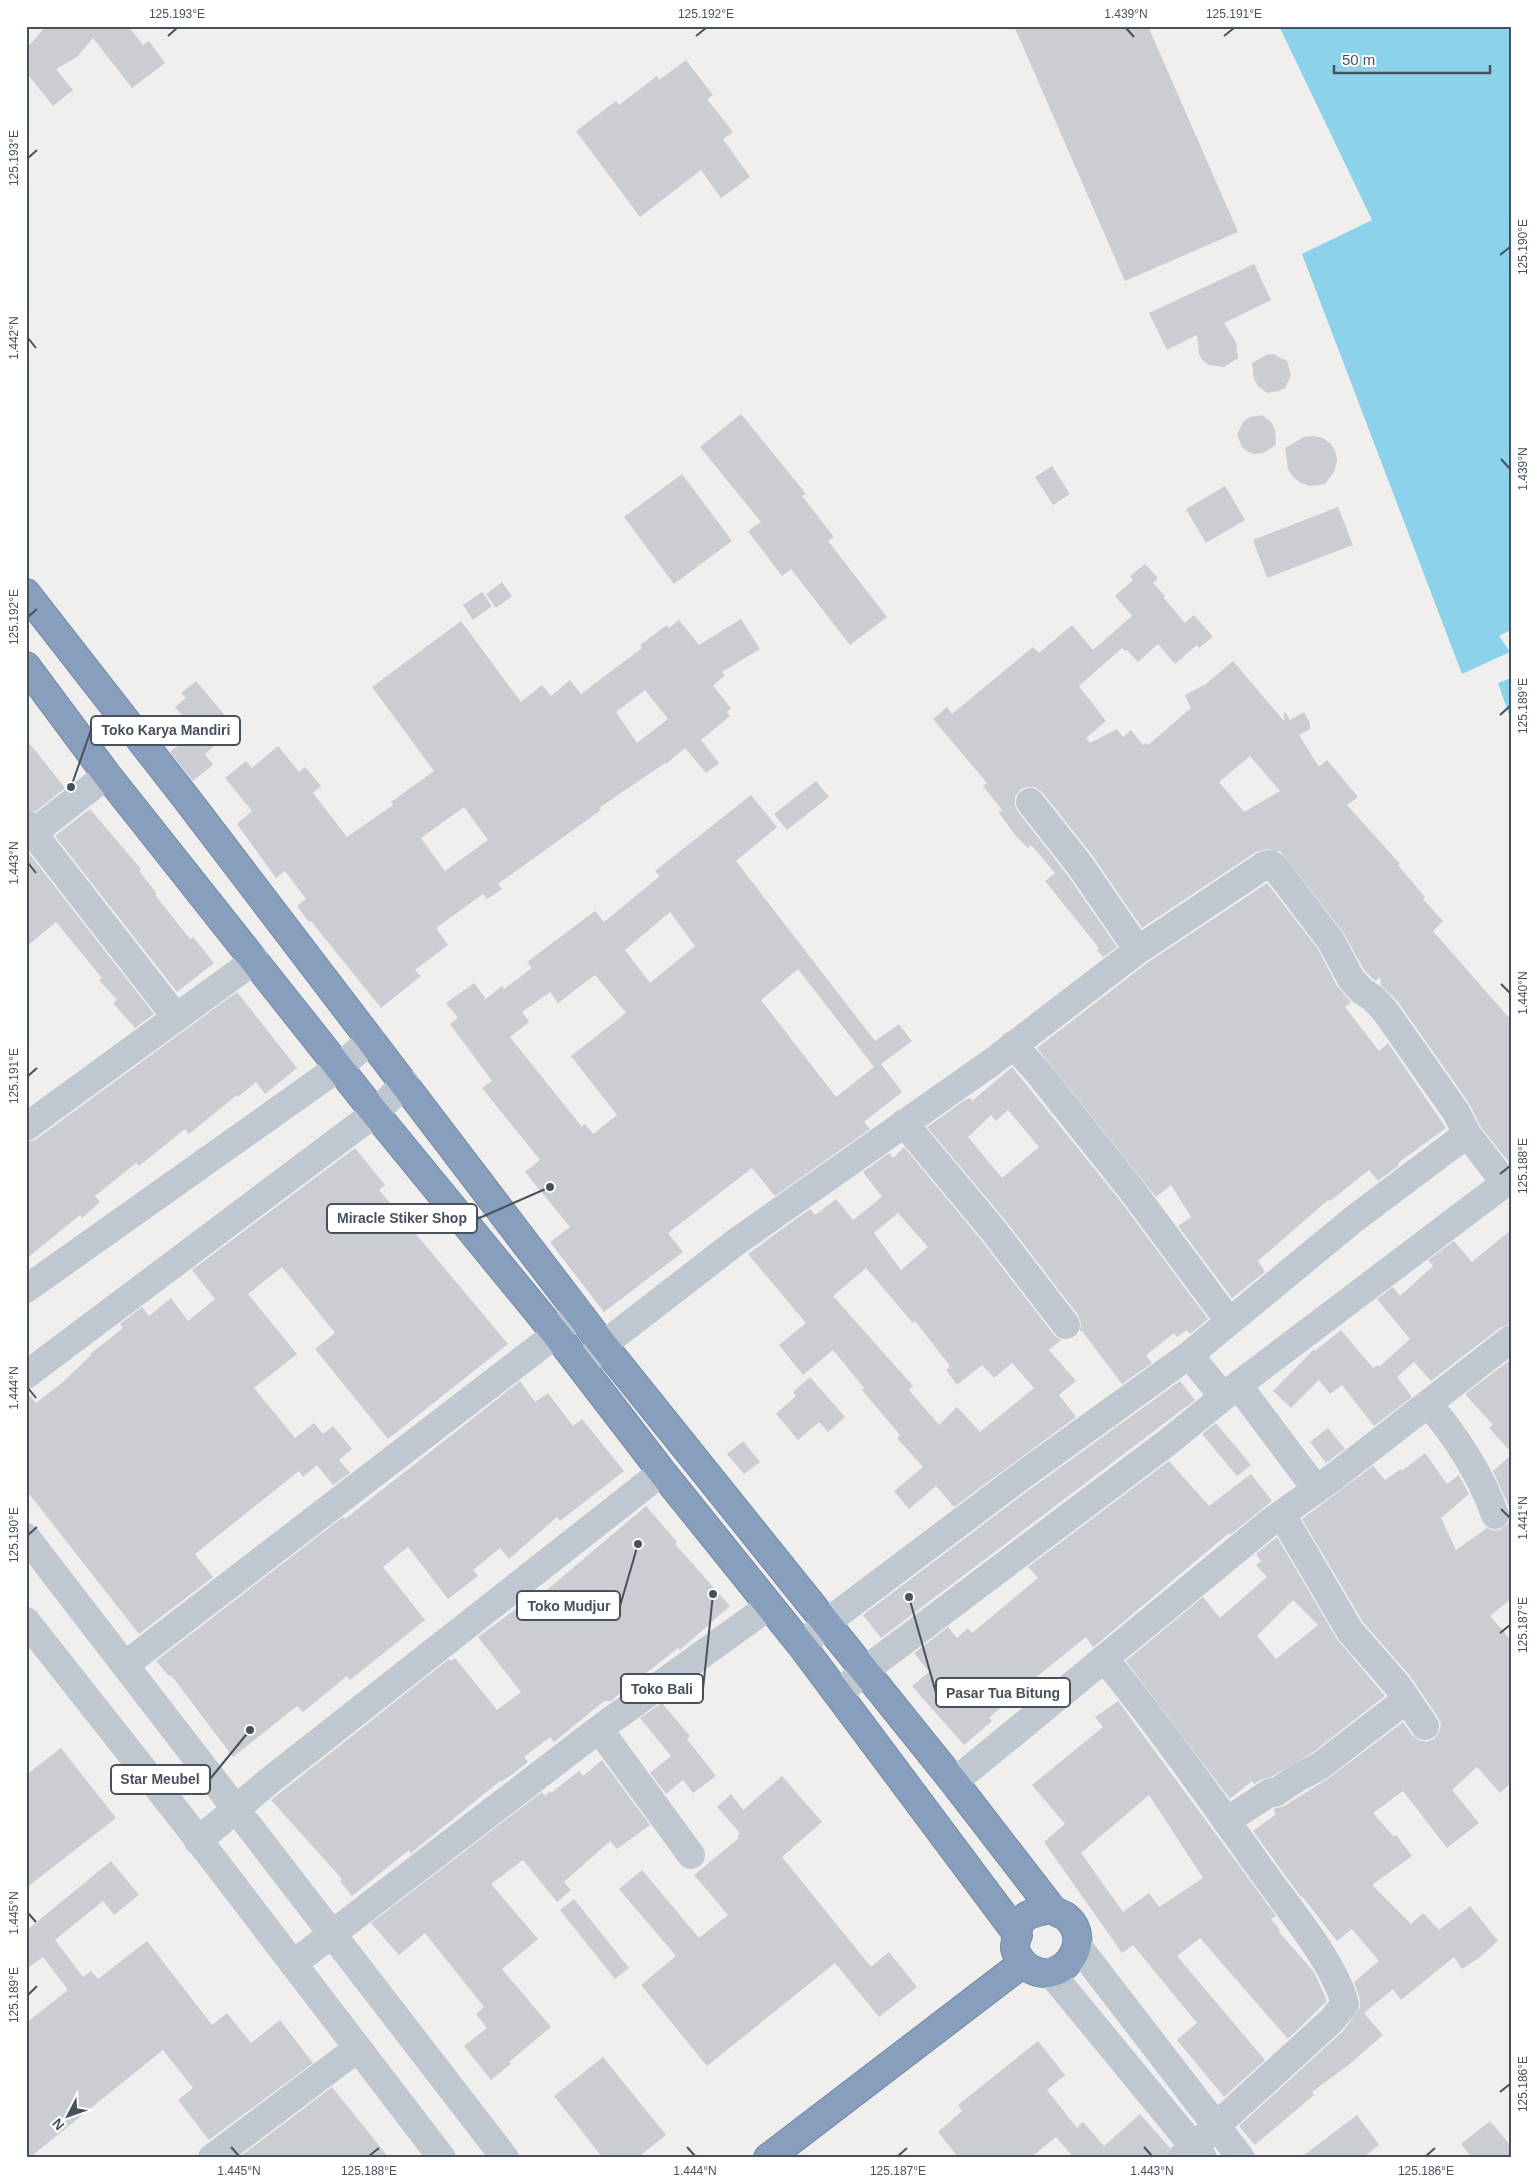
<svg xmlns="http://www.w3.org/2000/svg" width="1537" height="2184" font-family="Arial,sans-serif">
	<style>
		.water { fill: #8bd2ea }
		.building { fill: #cbcdd3; fill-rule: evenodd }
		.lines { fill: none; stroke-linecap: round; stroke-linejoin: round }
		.highway-casing { stroke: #7289a8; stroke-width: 30 }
		.minor { stroke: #bfc8d0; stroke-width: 28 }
		.highway { stroke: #879ebc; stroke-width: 28 }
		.ticks { fill: none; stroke: #47515b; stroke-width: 2 }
		.leader { fill: none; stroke: #47515b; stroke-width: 2 }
		.callout-dot { fill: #47515b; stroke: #fff; stroke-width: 2 }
		.callout { fill: #fff; stroke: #47515b; stroke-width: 2 }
		.callout-label { font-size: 14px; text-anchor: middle; font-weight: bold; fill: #47515b }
		.neatline { fill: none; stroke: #47515b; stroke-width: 2 }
		.ticks-label { font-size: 12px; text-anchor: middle; fill: #47515b }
	</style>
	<rect width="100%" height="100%" fill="#f1eeee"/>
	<!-- water -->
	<path class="water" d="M 1279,26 L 1511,26 L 1511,630 L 1499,636 L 1510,652 L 1462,674 L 1302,254 L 1372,220 Z
		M 1511,678 L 1511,720 L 1498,683 Z"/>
	<!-- building -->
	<path class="building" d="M 46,26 L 128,26 L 143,45 L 149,41 L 165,63 L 132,88 L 93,38 L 77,57 L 56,69 L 73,90 L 53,106 L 26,72 L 26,49 Z
		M 1014,26 L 1148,26 L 1238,232 L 1125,281 Z
		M 686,60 L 713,95 L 707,99 L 733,132 L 723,139 L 750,177 L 721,198 L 701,170 L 640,217 L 576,131 L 616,101 L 619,105 L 657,76 L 659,80 Z
		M 1254,264 L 1271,300 L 1224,323 L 1236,342 L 1238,358 L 1224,367 L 1209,365 L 1203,361 L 1199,354 L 1197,335 L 1167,350 L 1149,313 Z
		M 1273,354 L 1287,361 L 1291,375 L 1285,388 L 1279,391 L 1267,393 L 1258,386 L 1254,379 L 1252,363 L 1266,355 Z
		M 741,414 L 806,494 L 802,496 L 834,537 L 828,541 L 887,617 L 850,645 L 791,569 L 782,576 L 748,531 L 761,522 L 700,447 Z
		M 1262,415 L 1271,422 L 1275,429 L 1276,445 L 1263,453 L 1255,454 L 1248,452 L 1242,447 L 1237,434 L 1244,421 L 1250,417 Z
		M 1313,436 L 1323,438 L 1331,444 L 1336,453 L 1337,462 L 1334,472 L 1325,484 L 1310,486 L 1301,483 L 1293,477 L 1288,469 L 1285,448 L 1304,437 Z
		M 1052,466 L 1070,494 L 1053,505 L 1035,477 Z
		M 682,474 L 732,541 L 674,584 L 624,517 Z
		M 1225,486 L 1245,520 L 1206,543 L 1186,509 Z
		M 1338,507 L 1353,545 L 1267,578 L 1253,540 Z
		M 1145,564 L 1158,578 L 1153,583 L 1165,596 L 1163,597 L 1185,623 L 1194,615 L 1213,637 L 1199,648 L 1197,645 L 1175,664 L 1158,644 L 1138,662 L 1127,650 L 1125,651 L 1122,648 L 1079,686 L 1106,721 L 1086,738 L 1090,743 L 1117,729 L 1123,737 L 1131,730 L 1143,745 L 1146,743 L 1148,745 L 1191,708 L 1185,695 L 1206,684 L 1233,661 L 1284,721 L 1284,711 L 1290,720 L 1304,712 L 1310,723 L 1310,729 L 1299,735 L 1319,767 L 1327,760 L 1358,797 L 1347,805 L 1400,864 L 1398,865 L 1425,897 L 1423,899 L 1443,921 L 1433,931 L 1511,1020 L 1511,1165 L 1480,1126 L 1469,1103 L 1398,1002 L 1381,985 L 1380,977 L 1375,981 L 1364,970 L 1343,932 L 1281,852 L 1268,849 L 1256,852 L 1142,928 L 1092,855 L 1042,792 L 1035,787 L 1027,787 L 1021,789 L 1015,797 L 1015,805 L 1018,812 L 1066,873 L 1117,947 L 1103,957 L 1097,950 L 1099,948 L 1045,881 L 1055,873 L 1031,845 L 1028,848 L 1016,836 L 999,813 L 1002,810 L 983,786 L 987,783 L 933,719 L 947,707 L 952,714 L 1033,647 L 1039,653 L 1072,625 L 1093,650 L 1132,616 L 1115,596 L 1133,580 L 1130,576 ZM 1250,756 L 1280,791 L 1244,812 L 1219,782 Z
		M 502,582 L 512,596 L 496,608 L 486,594 Z
		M 482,592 L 492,606 L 473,620 L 463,605 Z
		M 741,619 L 760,649 L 722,672 L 725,675 L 713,686 L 731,708 L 727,712 L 730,716 L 701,740 L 719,763 L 706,773 L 685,748 L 666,764 L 665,763 L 599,808 L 601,810 L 498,884 L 502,889 L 487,899 L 483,894 L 436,928 L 448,945 L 415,970 L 421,976 L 381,1008 L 311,921 L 309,922 L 297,906 L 306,899 L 285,871 L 276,878 L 237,824 L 252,811 L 225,778 L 246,761 L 252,768 L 278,746 L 299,772 L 305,767 L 321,786 L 313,793 L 347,837 L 393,805 L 391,802 L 434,771 L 372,687 L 461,621 L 521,702 L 542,685 L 551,696 L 570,680 L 581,694 L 642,648 L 640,645 L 667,625 L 669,628 L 679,620 L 699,645 ZM 645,690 L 668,719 L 637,743 L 616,712 ZM 464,807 L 488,840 L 445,871 L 421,838 Z
		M 196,681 L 229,720 L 220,728 L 226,736 L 205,754 L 213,765 L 193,781 L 170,752 L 196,732 L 175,707 L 186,698 L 181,693 Z
		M 26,739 L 65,788 L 35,812 L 26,809 Z
		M 816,781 L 829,797 L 787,830 L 774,814 Z
		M 751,795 L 777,827 L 736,861 L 875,1041 L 899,1024 L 912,1041 L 881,1064 L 902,1092 L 864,1122 L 870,1129 L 775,1196 L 752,1168 L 668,1233 L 683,1252 L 604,1312 L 550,1242 L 570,1227 L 525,1172 L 540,1160 L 482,1088 L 492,1081 L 450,1024 L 458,1018 L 446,1003 L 474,983 L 486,999 L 502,986 L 504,989 L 532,968 L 527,962 L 595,911 L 604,922 L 660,876 L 655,871 ZM 670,912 L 695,946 L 650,983 L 625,950 ZM 798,969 L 874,1067 L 836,1097 L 761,1000 ZM 595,975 L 626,1013 L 571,1056 L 617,1115 L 593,1134 L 585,1124 L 582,1127 L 510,1037 L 529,1022 L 522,1012 L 550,992 L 558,1003 Z
		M 90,809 L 141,869 L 139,871 L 157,894 L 155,895 L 190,939 L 193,937 L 214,963 L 177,992 L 55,836 Z
		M 28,852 L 154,1014 L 135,1028 L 113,1003 L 117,1000 L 99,980 L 102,978 L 56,922 L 26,947 L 26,853 Z
		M 1267,883 L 1318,949 L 1337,986 L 1351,1002 L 1345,1007 L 1379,1051 L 1388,1043 L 1446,1128 L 1398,1163 L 1399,1165 L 1378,1181 L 1369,1170 L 1330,1201 L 1328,1200 L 1258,1261 L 1265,1272 L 1232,1298 L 1178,1226 L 1191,1217 L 1171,1185 L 1156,1197 L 1037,1048 L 1147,963 Z
		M 237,992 L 297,1068 L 265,1094 L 256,1082 L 238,1097 L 237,1095 L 189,1134 L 185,1129 L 139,1166 L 136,1163 L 95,1196 L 100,1202 L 82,1218 L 80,1215 L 26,1259 L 26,1142 L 35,1140 Z
		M 1012,1067 L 1119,1199 L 1208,1319 L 1190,1334 L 1187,1330 L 1177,1337 L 1174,1333 L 1146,1355 L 1152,1363 L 1122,1384 L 1082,1331 L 1080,1332 L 1081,1323 L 1078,1315 L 1005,1220 L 927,1127 L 965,1100 L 970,1098 L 972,1101 ZM 1008,1110 L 1039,1147 L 1002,1178 L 968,1137 L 991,1115 L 996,1121 Z
		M 904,1147 L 981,1240 L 1054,1335 L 1061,1340 L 1049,1350 L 1076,1381 L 1059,1395 L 1076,1417 L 954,1507 L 936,1486 L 909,1509 L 894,1491 L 923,1467 L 897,1438 L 900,1435 L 862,1390 L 864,1388 L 833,1350 L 803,1375 L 779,1345 L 806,1323 L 748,1254 L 810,1209 L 815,1215 L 836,1199 L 853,1220 L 882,1197 L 863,1172 L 889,1153 L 893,1158 ZM 898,1213 L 928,1247 L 901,1270 L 874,1233 ZM 866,1268 L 913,1323 L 915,1321 L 950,1366 L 946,1370 L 957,1385 L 982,1365 L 994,1378 L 1012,1363 L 1034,1388 L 980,1432 L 957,1407 L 939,1425 L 909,1390 L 913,1386 L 833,1296 Z
		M 355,1148 L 385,1185 L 379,1190 L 508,1344 L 388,1439 L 315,1349 L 335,1333 L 282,1267 L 248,1294 L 297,1354 L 254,1388 L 295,1438 L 314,1423 L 323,1434 L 333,1426 L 352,1449 L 339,1460 L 350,1473 L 333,1485 L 317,1465 L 303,1477 L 299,1471 L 195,1554 L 213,1577 L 139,1634 L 26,1490 L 26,1391 L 36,1403 L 63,1382 L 91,1355 L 90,1354 L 123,1328 L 120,1324 L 142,1307 L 149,1316 L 171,1298 L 188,1321 L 215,1299 L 192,1270 Z
		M 1511,1230 L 1511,1324 L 1501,1327 L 1431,1381 L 1414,1362 L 1397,1377 L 1412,1397 L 1374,1426 L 1342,1385 L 1330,1394 L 1319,1380 L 1291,1408 L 1273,1391 L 1314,1349 L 1315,1351 L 1341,1330 L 1373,1368 L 1378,1365 L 1379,1367 L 1410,1339 L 1377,1299 L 1393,1287 L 1400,1296 L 1433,1266 L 1428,1260 L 1454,1241 L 1472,1262 Z
		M 1511,1359 L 1511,1452 L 1489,1428 L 1493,1425 L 1465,1394 Z
		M 810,1377 L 845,1417 L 828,1432 L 819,1422 L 798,1440 L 776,1414 L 796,1396 L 793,1392 Z
		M 520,1381 L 535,1402 L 548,1393 L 573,1426 L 582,1419 L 624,1471 L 560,1521 L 557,1517 L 509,1559 L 500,1548 L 473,1570 L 478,1576 L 448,1599 L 408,1547 L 383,1567 L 425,1620 L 350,1680 L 347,1676 L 303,1712 L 297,1706 L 233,1757 L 171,1675 L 169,1676 L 156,1661 L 343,1517 L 345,1519 Z
		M 1180,1381 L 1195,1400 L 881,1638 L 863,1615 L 1029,1490 Z
		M 1216,1423 L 1251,1465 L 1237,1476 L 1202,1434 Z
		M 1328,1428 L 1345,1449 L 1326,1463 L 1310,1442 Z
		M 743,1441 L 760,1462 L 744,1474 L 727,1454 Z
		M 1425,1453 L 1447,1484 L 1459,1475 L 1469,1494 L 1441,1518 L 1456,1550 L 1487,1528 L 1493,1530 L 1500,1530 L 1507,1524 L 1510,1517 L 1510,1509 L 1493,1471 L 1511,1455 L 1511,1599 L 1490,1616 L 1511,1640 L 1511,1783 L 1500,1793 L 1477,1767 L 1452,1790 L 1479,1823 L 1447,1848 L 1403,1791 L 1373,1813 L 1394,1837 L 1396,1835 L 1412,1856 L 1372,1885 L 1411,1924 L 1423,1913 L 1439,1930 L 1470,1906 L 1498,1941 L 1480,1957 L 1462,1969 L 1454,1957 L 1401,2000 L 1393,1989 L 1364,2013 L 1383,2035 L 1351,2063 L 1312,2092 L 1314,2095 L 1255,2145 L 1239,2126 L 1344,2030 L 1360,2007 L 1360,1999 L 1354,1982 L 1379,1961 L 1352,1929 L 1337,1941 L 1302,1896 L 1301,1897 L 1253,1831 L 1276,1814 L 1273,1809 L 1284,1806 L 1329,1778 L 1403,1722 L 1412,1735 L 1419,1740 L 1426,1742 L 1434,1739 L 1439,1732 L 1441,1725 L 1438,1717 L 1410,1676 L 1363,1622 L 1302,1519 L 1373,1466 L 1385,1480 L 1401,1469 L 1402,1471 Z
		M 1169,1461 L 1209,1506 L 1251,1474 L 1272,1501 L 1230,1535 L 1229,1533 L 1096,1645 L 1093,1647 L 1086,1637 L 1025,1686 L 989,1718 L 992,1721 L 964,1745 L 912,1686 L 929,1672 L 914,1653 L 948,1627 L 957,1638 L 968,1628 L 972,1633 L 1038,1578 L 1028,1567 Z
		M 646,1506 L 677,1542 L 675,1544 L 730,1606 L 680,1650 L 678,1648 L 641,1677 L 642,1678 L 627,1690 L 626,1688 L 611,1701 L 604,1701 L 554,1742 L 550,1737 L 524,1757 L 528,1762 L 514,1773 L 501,1782 L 500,1781 L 411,1853 L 409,1850 L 352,1896 L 340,1881 L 342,1879 L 271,1800 L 449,1659 L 451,1661 L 455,1658 L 497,1710 L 521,1692 L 478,1637 L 525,1602 L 528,1606 Z
		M 1277,1537 L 1337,1639 L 1385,1696 L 1312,1753 L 1271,1777 L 1263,1779 L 1254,1784 L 1252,1781 L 1230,1799 L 1126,1661 L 1203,1597 L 1220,1618 L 1267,1577 L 1256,1565 L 1261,1561 L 1256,1554 ZM 1293,1600 L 1318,1625 L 1276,1659 L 1257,1636 Z
		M 1118,1701 L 1276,1916 L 1271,1919 L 1280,1930 L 1279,1932 L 1314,1972 L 1327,2001 L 1288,2039 L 1200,1938 L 1177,1956 L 1265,2060 L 1224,2097 L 1177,2040 L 1197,2023 L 1133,1945 L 1122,1953 L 1044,1842 L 1065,1824 L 1032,1785 L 1103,1727 L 1095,1717 ZM 1149,1795 L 1203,1878 L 1159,1907 L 1149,1893 L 1123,1912 L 1081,1853 Z
		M 662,1703 L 690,1736 L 687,1739 L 716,1776 L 693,1793 L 683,1780 L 666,1794 L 650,1773 L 671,1756 L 640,1718 Z
		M 61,1748 L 116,1818 L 26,1888 L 26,1775 Z
		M 602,1760 L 650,1825 L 617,1849 L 610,1841 L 564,1882 L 571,1890 L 557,1902 L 523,1860 L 491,1884 L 538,1939 L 502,1969 L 551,2027 L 509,2062 L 511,2064 L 491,2080 L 464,2046 L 487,2028 L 476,2014 L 484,2007 L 425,1933 L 399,1955 L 371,1923 L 542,1792 L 545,1796 L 550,1791 L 551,1793 L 579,1771 L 583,1776 Z
		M 782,1776 L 822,1822 L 782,1857 L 871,1967 L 889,1952 L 917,1987 L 879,2017 L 835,1963 L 707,2066 L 641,1985 L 676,1956 L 619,1889 L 642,1870 L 699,1938 L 728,1915 L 694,1875 L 739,1838 L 737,1836 L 740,1833 L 717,1807 L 731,1794 L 743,1810 Z
		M 111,1861 L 139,1895 L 114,1915 L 103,1901 L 55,1940 L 83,1977 L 91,1971 L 98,1979 L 147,1941 L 212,2025 L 227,2013 L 251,2043 L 280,2020 L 313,2063 L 209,2140 L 178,2100 L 193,2088 L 163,2050 L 29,2158 L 26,2158 L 26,2023 L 68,1990 L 43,1957 L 26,1969 L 26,1931 Z
		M 574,1899 L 629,1968 L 615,1979 L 560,1910 Z
		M 1038,2041 L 1065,2075 L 1047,2090 L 1077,2128 L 1083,2122 L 1104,2146 L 1140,2114 L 1170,2148 L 1166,2158 L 1074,2158 L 1056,2137 L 1030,2158 L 959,2158 L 938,2132 L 962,2111 L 958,2105 Z
		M 603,2057 L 666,2135 L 637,2158 L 603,2158 L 554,2096 Z
		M 332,2087 L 389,2158 L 238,2158 Z
		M 1357,2115 L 1379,2145 L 1362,2158 L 1300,2158 Z
		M 1490,2121 L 1511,2146 L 1511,2158 L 1472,2158 L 1461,2144 Z"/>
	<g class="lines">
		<defs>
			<path id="highway" d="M 26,593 L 186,798 L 603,1345 L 954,1782 L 1052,1909 C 1056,1912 1061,1914 1065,1916 C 1098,1941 1058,1993 1025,1965 C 1021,1961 1016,1954 1015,1948 C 1015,1943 1017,1935 1018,1929 C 1020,1914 1039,1911 1052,1909
				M 26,666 L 107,775 L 375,1113 L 556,1334 L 662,1472 L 802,1646 L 1018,1935
				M 768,2158 L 1023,1963"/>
		</defs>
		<!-- highway casing -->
		<use href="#highway" class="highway-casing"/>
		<!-- minor -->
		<path class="minor" d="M 1030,802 L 1079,864 L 1138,950
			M 26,824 L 176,1017
			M 33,833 L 107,775
			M 1013,1045 L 1037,1071 L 1131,1189 L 1229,1321
			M 904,1123 L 993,1230 L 1066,1325
			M 26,1127 L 255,960
			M 26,1289 L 339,1067 L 371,1040
			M 1189,1355 L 1223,1396
			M 582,1366 L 603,1345 L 736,1242 L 992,1062 L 1138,950 L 1265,865 L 1270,864 L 1274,866 L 1331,941 L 1351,979 L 1362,991 L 1373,998 L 1385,1011 L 1456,1112 L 1467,1134 L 1505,1183 L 1238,1385 L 1168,1442 L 864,1671 L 839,1694
			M 26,1375 L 375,1113 L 405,1083
			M 1238,1385 L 1316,1489
			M 1428,1404 C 1455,1434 1482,1477 1495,1515
			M 1282,1515 L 1350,1631 L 1397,1685 L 1425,1726
			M 26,1537 L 505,2158
			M 26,1621 L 184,1821 L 442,2158
			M 802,1646 L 826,1623 L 1020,1477 L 1189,1355 L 1354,1219 L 1467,1134
			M 1104,1658 C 1161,1728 1213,1802 1265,1875 C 1290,1910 1335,1964 1345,2004 L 1332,2020 L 1181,2158
			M 125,1665 L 556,1334 L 578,1312
			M 599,1729 L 691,1855
			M 954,1782 L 1269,1523 L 1335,1476 L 1511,1339
			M 1226,1821 L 1271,1792 L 1275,1793 L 1297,1778 L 1320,1766 L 1407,1699
			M 198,1841 L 269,1781 L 662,1472
			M 1077,1945 L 1241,2158
			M 293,1964 L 599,1729 L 769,1606
			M 1050,1972 L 1203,2158
			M 212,2158 L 358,2048"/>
		<!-- highway -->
		<use href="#highway" class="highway"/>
	</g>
	<!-- ticks -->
	<path class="ticks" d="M 1126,28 L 1134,37M 168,36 L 177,28M 696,36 L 706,28M 1224,36 L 1234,28M 28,158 L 37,150M 1500,255 L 1510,247M 28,338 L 36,348M 1501,459 L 1510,469M 28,617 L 37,609M 1500,715 L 1510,706M 28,863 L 36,873M 1501,984 L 1510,993M 28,1076 L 37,1068M 1500,1174 L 1510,1166M 28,1388 L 36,1398M 1501,1509 L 1510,1518M 28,1535 L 37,1527M 1500,1633 L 1510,1625M 28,1913 L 36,1922M 28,1995 L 37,1986M 1500,2092 L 1510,2084M 231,2147 L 239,2156M 687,2147 L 695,2156M 1144,2147 L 1152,2156M 369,2156 L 379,2148M 898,2156 L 907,2148M 1426,2156 L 1435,2148"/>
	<!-- callouts -->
	<path class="leader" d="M71 787L91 730M550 1187L477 1219M638 1544L620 1606M713 1594L703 1689M909 1597L936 1693M250 1730L210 1779"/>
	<g class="callout-dot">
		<circle cx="71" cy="787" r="5"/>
		<circle cx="550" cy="1187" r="5"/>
		<circle cx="638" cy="1544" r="5"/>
		<circle cx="713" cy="1594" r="5"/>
		<circle cx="909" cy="1597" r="5"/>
		<circle cx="250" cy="1730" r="5"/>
	</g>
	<g class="callout">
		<rect x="91" y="716" width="149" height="29" rx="5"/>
		<rect x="327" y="1204" width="150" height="29" rx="5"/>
		<rect x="517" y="1591" width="103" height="29" rx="5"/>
		<rect x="621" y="1674" width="82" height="29" rx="5"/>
		<rect x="936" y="1678" width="134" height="29" rx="5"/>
		<rect x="111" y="1765" width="99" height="29" rx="5"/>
	</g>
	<g class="callout-label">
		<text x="166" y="735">Toko Karya Mandiri</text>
		<text x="402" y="1223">Miracle Stiker Shop</text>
		<text x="569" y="1611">Toko Mudjur</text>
		<text x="662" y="1694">Toko Bali</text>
		<text x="1003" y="1698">Pasar Tua Bitung</text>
		<text x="160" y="1784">Star Meubel</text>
	</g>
	<!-- border -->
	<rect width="1537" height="2184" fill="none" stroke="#ffffff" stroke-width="55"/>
	<!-- north arrow -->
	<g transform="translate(68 2116) rotate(229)" stroke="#ffffff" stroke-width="4" paint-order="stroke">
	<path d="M0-4L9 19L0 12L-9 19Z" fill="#47515b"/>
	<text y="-8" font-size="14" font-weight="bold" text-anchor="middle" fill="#47515b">N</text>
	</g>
	<!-- scale -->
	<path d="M1334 65v8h156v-8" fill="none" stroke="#47515b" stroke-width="2.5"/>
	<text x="1342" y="65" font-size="15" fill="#47515b" stroke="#ffffff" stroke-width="4" paint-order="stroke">50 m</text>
	<rect x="28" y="28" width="1482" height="2128" class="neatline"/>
	<g class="ticks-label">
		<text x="177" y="18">125.193°E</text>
		<text x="706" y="18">125.192°E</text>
		<text x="1126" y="18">1.439°N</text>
		<text x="1234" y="18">125.191°E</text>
		<text transform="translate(14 158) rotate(-90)" y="4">125.193°E</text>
		<text transform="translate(1523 247) rotate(-90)" y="4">125.190°E</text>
		<text transform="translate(14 338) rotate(-90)" y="4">1.442°N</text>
		<text transform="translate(1523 469) rotate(-90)" y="4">1.439°N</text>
		<text transform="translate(14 617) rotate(-90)" y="4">125.192°E</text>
		<text transform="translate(1523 706) rotate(-90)" y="4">125.189°E</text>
		<text transform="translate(14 863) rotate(-90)" y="4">1.443°N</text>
		<text transform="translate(1523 993) rotate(-90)" y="4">1.440°N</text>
		<text transform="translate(14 1076) rotate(-90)" y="4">125.191°E</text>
		<text transform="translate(1523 1166) rotate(-90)" y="4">125.188°E</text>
		<text transform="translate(14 1388) rotate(-90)" y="4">1.444°N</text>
		<text transform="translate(1523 1518) rotate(-90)" y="4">1.441°N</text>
		<text transform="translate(14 1535) rotate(-90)" y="4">125.190°E</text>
		<text transform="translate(1523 1625) rotate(-90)" y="4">125.187°E</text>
		<text transform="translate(14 1913) rotate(-90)" y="4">1.445°N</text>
		<text transform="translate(14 1995) rotate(-90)" y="4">125.189°E</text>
		<text transform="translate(1523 2084) rotate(-90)" y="4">125.186°E</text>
		<text x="239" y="2175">1.445°N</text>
		<text x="369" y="2175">125.188°E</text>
		<text x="695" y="2175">1.444°N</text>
		<text x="898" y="2175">125.187°E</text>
		<text x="1152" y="2175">1.443°N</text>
		<text x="1426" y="2175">125.186°E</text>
	</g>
</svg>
